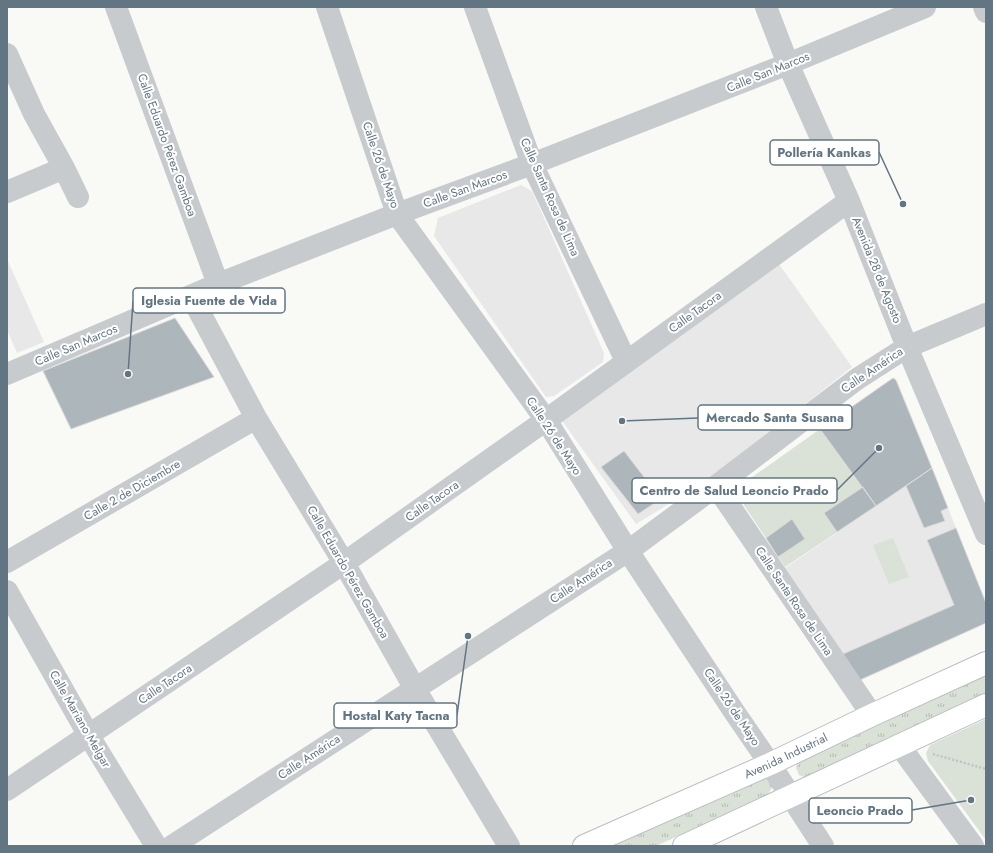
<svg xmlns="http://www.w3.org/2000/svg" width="993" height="853" font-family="Jost,sans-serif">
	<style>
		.built { fill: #e7e8e7 }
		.grass { fill: url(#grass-tufts) }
		.park { fill: #dae1d7 }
		.building { fill: #adb6bb; stroke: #dbdbd8 }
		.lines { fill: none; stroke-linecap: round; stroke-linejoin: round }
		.major-casing { stroke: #babec2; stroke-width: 24 }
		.path { stroke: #c0c3c5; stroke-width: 2.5; stroke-dasharray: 2 2; stroke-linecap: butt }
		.minor { stroke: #c7cbce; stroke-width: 22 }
		.major { stroke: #fff; stroke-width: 22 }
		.labels { text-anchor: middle; stroke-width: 4; stroke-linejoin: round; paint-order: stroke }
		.street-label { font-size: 12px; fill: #627583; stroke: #fff }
		.leader { fill: none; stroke: #627583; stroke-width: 1.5 }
		.callout-dot { fill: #627583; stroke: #fff; stroke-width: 1.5 }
		.callout { fill: #fff; stroke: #627583; stroke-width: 1.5 }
		.callout-label { font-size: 13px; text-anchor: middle; font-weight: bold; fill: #627583 }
	</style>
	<defs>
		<pattern id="grass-tufts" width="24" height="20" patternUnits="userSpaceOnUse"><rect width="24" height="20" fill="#dae1d7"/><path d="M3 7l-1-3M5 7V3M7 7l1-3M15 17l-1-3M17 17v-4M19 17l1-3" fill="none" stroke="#b4bbb4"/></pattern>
	</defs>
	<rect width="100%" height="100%" fill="#f9f9f6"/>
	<!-- built -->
	<path class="built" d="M 521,185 L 532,191 L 604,353 L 603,362 L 554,396 L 546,397 L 434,236 L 438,218 Z
		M 7,259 L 44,342 L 17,353 L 7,330 Z
		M 779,264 L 852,367 L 713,477 L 636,524 L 560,418 Z
		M 932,468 L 986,603 L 860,680 L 785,568 Z"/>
	<!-- grass -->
	<path class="grass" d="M 986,673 L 986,693 L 806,778 L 799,775 L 796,768 L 799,761 Z
		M 761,775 L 769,778 L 773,786 L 767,796 L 656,846 L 609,846 Z"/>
	<!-- park -->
	<path class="park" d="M 820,429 L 876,506 L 785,567 L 734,490 Z
		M 893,538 L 909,577 L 889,584 L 873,545 Z
		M 986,719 L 986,840 L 928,761 L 926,753 L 930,745 Z"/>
	<!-- building -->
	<path class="building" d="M 175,318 L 214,377 L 71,429 L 43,371 Z
		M 893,378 L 896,380 L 932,468 L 876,506 L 820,429 Z
		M 624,451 L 661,499 L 638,514 L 601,467 Z
		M 932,468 L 948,508 L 941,511 L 945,521 L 924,528 L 906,486 Z
		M 863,487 L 876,506 L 837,532 L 824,513 Z
		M 792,519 L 805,539 L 778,557 L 766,538 Z
		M 956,528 L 986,603 L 986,623 L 860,680 L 843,654 L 954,605 L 927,540 Z"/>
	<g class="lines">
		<defs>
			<g id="major">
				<path id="s1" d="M 584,846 L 770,764 L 872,715 L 986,663"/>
				<path d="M 684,846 L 986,705"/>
			</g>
		</defs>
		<!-- major casing -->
		<use href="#major" class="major-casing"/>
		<!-- path -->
		<path class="path" d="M 933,754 L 986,769"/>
		<!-- minor -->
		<path class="minor" d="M 116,7 L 218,284
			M 327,7 L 397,214 L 546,420 L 628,551 L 735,713 L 770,764 L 823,846
			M 475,7 L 532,164 L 626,361
			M 766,7 L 788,64 L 849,201 L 907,347 L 986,534
			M 984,7 L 986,12
			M 7,54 L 34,114 L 64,168 L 78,197
			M 7,192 L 64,168
			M 191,296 L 256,418 L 344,563 L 415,689 L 509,846
			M 7,374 L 218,284 L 397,214 L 532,164 L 788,64 L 925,7
			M 716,486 L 872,715
			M 7,562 L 256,418
			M 7,591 L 89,736 L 156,846
			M 899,745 L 973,846
			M 7,790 L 344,563 L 546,420 L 849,201
			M 172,846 L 628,551 L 716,486 L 857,379 L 907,347 L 986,314"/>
		<!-- major -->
		<use href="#major" class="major"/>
	</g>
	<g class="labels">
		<!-- street labels -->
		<g class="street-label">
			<text transform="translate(768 72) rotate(-22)" y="4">Calle San Marcos</text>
			<text transform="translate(167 145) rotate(70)" y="4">Calle Eduardo Pérez Gamboa</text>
			<text transform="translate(381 165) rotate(71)" y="4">Calle 26 de Mayo</text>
			<text transform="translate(465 189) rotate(-20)" y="4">Calle San Marcos</text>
			<text transform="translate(550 197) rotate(66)" y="4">Calle Santa Rosa de Lima</text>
			<text transform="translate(877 270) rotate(68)" y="4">Avenida 28 de Agosto</text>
			<text transform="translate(695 312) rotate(-36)" y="4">Calle Tacora</text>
			<text transform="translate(76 345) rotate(-23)" y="4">Calle San Marcos</text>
			<text transform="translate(872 370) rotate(-34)" y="4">Calle América</text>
			<text transform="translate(554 436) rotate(57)" y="4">Calle 26 de Mayo</text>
			<text transform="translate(132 490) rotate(-30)" y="4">Calle 2 de Diciembre</text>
			<text transform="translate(432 501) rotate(-35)" y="4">Calle Tacora</text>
			<text transform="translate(348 572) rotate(60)" y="4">Calle Eduardo Pérez Gamboa</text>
			<text transform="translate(581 581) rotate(-33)" y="4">Calle América</text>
			<text transform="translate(794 601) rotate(56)" y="4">Calle Santa Rosa de Lima</text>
			<text transform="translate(165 684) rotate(-34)" y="4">Calle Tacora</text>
			<text transform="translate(732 707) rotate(56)" y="4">Calle 26 de Mayo</text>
			<text transform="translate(80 719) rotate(60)" y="4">Calle Mariano Melgar</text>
			<text dy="4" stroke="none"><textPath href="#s1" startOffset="221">Avenida Industrial</textPath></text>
			<text transform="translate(309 757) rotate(-33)" y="4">Calle América</text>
		</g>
	</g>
	<!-- callouts -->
	<path class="leader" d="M903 204L879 152M128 374L133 301M622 421L698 418M879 448L837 490M468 636L457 715M971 800L912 810"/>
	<g class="callout-dot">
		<circle cx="903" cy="204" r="4"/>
		<circle cx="128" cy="374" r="4"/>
		<circle cx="622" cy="421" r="4"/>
		<circle cx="879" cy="448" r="4"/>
		<circle cx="468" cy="636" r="4"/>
		<circle cx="971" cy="800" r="4"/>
	</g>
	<g class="callout">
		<rect x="770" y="140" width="109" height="25" rx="4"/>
		<rect x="133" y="288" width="152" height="25" rx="4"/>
		<rect x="698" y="405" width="154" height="25" rx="4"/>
		<rect x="632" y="478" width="205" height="25" rx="4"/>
		<rect x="334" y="703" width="123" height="25" rx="4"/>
		<rect x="809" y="798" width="103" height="25" rx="4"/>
	</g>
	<g class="callout-label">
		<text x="824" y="157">Pollería Kankas</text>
		<text x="209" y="305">Iglesia Fuente de Vida</text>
		<text x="775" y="422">Mercado Santa Susana</text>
		<text x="734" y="495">Centro de Salud Leoncio Prado</text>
		<text x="396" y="720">Hostal Katy Tacna</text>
		<text x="860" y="815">Leoncio Prado</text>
	</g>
	<!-- border -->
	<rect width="993" height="853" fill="none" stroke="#627583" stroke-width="16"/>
</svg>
